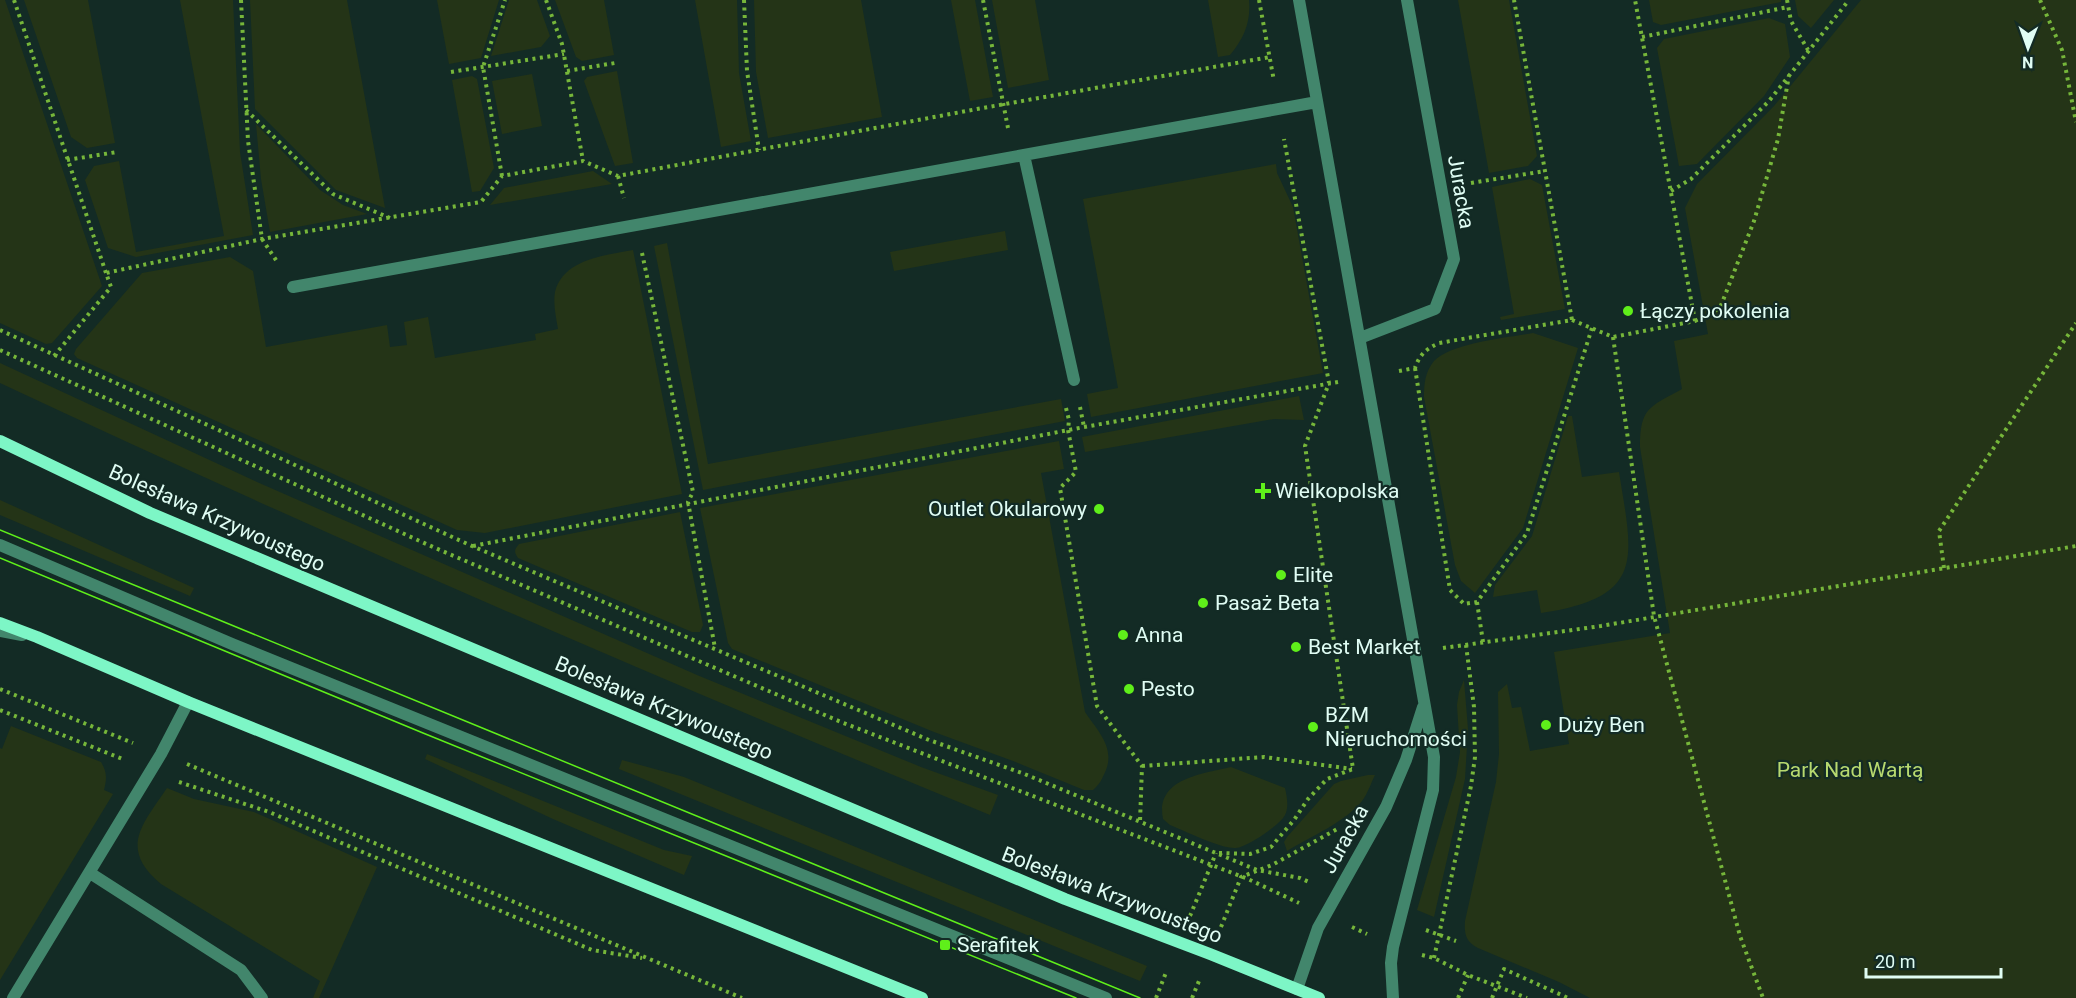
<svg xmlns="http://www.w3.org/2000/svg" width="2076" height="998" font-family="Roboto,sans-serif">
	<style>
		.green { fill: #243417 }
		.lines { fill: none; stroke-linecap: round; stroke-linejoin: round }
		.path { stroke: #76b63a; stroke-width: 4; stroke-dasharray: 3 4.5; stroke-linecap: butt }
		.lane { stroke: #42866c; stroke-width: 12 }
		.street { stroke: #42866c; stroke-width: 12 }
		.secondary { stroke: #7df6c6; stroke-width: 12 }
		.tram { stroke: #5fef1a; stroke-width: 1.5 }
		.poi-dot { fill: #5fef1a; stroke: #132b25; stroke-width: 2 }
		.labels { text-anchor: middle; stroke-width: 4.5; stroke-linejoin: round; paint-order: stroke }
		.street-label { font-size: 21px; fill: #e0fdf4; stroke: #132b25 }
		.poi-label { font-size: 21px; fill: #e0fdf4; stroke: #132b25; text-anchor: start }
		.park-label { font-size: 21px; fill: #b7d96f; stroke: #132b25 }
	</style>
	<rect width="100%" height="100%" fill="#132b25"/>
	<!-- green -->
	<path class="green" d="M 0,0 L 5,0 L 102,286 L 52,343 L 46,344 L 0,323 Z
		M 24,0 L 88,0 L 115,143 L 87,148 L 71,137 Z
		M 180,0 L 233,0 L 240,152 L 253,235 L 136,257 L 108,248 L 85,180 L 94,166 L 119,161 L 136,252 L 224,236 Z
		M 250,0 L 347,0 L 385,208 L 336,190 L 255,109 Z
		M 437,0 L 499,0 L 481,58 L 449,64 Z
		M 509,0 L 537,0 L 550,36 L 541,47 L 491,56 Z
		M 555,0 L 604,0 L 614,55 L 582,61 L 576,57 Z
		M 695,0 L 737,0 L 739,73 L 751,141 L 721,147 Z
		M 754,0 L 861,0 L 882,117 L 768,138 L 756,72 Z
		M 951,0 L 975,0 L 993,97 L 970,101 Z
		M 992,0 L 1035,0 L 1049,80 L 1008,88 Z
		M 1208,0 L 1249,0 C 1251,22 1244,38 1230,55 L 1218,57 Z
		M 1458,0 L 1509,0 L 1537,156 L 1528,166 L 1489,173 Z
		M 1649,0 L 1781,0 L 1781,2 L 1661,25 L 1653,22 Z
		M 1795,0 L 1834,0 L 1811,28 L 1798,16 Z
		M 1861,0 L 2076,0 L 2076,998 L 1590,998 L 1559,982 L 1478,948 C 1466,942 1464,934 1465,921 L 1496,782 L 1499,754 L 1498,692 L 1507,684 L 1512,708 L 1521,707 L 1530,751 L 1569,744 L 1554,652 L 1670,633 L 1640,447 C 1640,407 1650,407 1682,389 L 1674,341 L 1708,334 L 1685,208 L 1697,184 L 1774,106 Z
		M 1769,18 L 1785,24 L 1790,57 L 1764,96 L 1697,164 L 1679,166 L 1657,48 L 1664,39 Z
		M 617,71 L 633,163 L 615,166 L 584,81 L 587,77 Z
		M 532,74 L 542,126 L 502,134 L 492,81 Z
		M 472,76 L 477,79 L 494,168 L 480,191 L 472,192 L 452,80 Z
		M 256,124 L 320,190 L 343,205 L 367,214 L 270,232 L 261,179 Z
		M 1276,164 L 1277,173 L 1293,207 L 1323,373 L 1091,417 L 1087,394 L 1118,388 L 1083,199 Z
		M 593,171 L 612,184 L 490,205 L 504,188 Z
		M 1530,179 L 1542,185 L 1565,309 L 1501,320 L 1500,317 L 1514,314 L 1492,187 Z
		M 1005,231 L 1008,250 L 894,271 L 890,252 Z
		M 667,243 L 708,464 L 1061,399 L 1065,421 L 703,490 L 654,246 Z
		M 633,250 L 682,494 L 485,533 L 457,530 L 77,358 L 74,354 L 76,349 L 142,273 L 230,257 L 253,271 L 266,347 L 387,325 L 390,347 L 407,345 L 404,322 L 428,317 L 435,358 L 536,340 L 535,334 L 558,329 C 556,317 553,304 555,292 C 563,259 606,255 633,250 Z
		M 1533,333 L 1578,348 L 1523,528 L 1475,593 L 1461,581 L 1455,565 L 1424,397 C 1424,384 1425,372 1434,361 C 1450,343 1510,337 1533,333 Z
		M 0,363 L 257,482 L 697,675 L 921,767 L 998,795 L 990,815 C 657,678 326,536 0,383 Z
		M 1299,396 L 1304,420 L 1274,419 L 1085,452 L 1082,437 Z
		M 1568,416 L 1572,416 L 1582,477 L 1619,472 C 1633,559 1646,597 1541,613 L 1537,590 L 1493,597 L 1495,585 L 1532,536 Z
		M 1059,441 L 1064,469 L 1041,473 L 1085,712 C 1097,730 1115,747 1106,770 C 1102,779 1100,784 1093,790 L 1084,790 L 1013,761 L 934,732 L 732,649 L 728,643 L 700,508 Z
		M 0,500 L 194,588 L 190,596 L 0,515 Z
		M 680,512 L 703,625 L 700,632 L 692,632 L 518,558 C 514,552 514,550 519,544 Z
		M 1464,680 L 1468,729 L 1465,779 L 1434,917 L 1417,910 L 1456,777 L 1460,752 L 1457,705 L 1459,692 Z
		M 11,726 L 101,762 C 107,772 107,778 104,790 L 113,794 L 0,980 L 0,748 L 2,749 Z
		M 427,754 L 664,850 L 692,856 L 684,875 L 553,819 L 425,759 Z
		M 622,760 L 684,777 L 1147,966 L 1140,981 L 619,769 Z
		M 1231,767 L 1285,788 C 1287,797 1289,807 1285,815 C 1280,825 1247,847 1236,848 C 1221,849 1185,831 1170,825 L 1163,819 C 1155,778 1203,774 1231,767 Z
		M 1368,775 L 1375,775 C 1371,783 1368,793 1362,801 C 1344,823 1311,836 1287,851 L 1284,842 L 1287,837 L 1334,784 L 1341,781 Z
		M 167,788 L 194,799 L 254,812 L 377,867 L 319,998 L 313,998 L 320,981 L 161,884 C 118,848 143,824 167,788 Z"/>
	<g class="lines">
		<!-- path -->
		<path class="path" d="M 14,0 L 106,273
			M 241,0 L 248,141 L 262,239 L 278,263
			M 546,0 L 562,44 L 583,161
			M 744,0 L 747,71 L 759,150
			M 983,0 L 1008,128
			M 1259,0 L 1274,81
			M 1787,0 L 1791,21 L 1808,50
			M 2040,0 L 2062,50 L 2076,122
			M 1642,37 L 1788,7
			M 567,71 L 615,63
			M 451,72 L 564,54
			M 246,110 L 333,194 L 390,218
			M 67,160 L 117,152
			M 502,176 L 483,67 L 505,0
			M 618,176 L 624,198
			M 1471,183 L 1545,171
			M 1671,191 L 1691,179 L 1769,101 L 1849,0
			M 642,253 L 693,492 L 688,502 L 715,648
			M 1572,320 L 1613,337 L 1695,321 L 1635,0
			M 1695,321 L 1720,308 L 1754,221 L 1778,139 L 1789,75
			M 0,330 L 472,546 L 929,740 L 1022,773 L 1257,870 L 1300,878 L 1311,883
			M 1613,337 L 1654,616 L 1740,936 L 1763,998
			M 0,350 L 433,547 L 841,722 L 1248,879 L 1299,903
			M 54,356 L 111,287 L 106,273 L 262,239 L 481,202 L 502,176 L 583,161 L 618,176 L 977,109 L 1270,57
			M 1415,368 L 1450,590 L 1464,604 L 1477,602 L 1527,533 L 1592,328
			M 1399,371 L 1415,368 C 1420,354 1426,349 1439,343 L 1572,320 L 1514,0
			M 1080,407 L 1084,427
			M 1066,408 L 1069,420 L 1068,430 L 1076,472 L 1060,488 L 1097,706 L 1142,766 L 1140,822
			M 473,546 L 1084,427 L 1338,382
			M 1944,568 L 1939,531 L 2076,323
			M 1477,602 L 1483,642
			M 1443,648 L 1601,626 L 2076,546
			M 0,689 L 133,743
			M 0,710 L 125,760
			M 187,764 L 742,998
			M 1142,766 L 1264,757 L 1352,769
			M 179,782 L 269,812 L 592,950 L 642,958
			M 1219,853 L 1250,854 L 1271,847 L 1294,820 L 1308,799 L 1327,779 L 1353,769 L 1305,446 L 1329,383 L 1284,139
			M 1190,916 L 1216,853
			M 1221,927 L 1241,877 L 1272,865 L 1339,828
			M 1352,927 L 1367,934
			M 1426,930 L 1456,941
			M 1422,955 L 1434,958 L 1468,975 L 1527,998
			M 1434,958 L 1471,786 L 1475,757 L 1474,707 L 1466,645
			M 1156,998 L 1167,970
			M 1192,998 L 1199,981
			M 1458,998 L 1468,975
			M 1492,998 L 1504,969 L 1568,998"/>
		<!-- lane -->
		<path class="lane" d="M 0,545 L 232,644 L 1106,998
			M 0,631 L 22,635
			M 90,873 L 241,970 L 262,998
			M 13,998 L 161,754 L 188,702"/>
		<!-- street -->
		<path class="street" d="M 1299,0 L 1434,757 L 1433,790 L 1393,947 L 1391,963 L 1393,998
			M 1024,155 L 1074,380
			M 293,287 L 1317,102
			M 1360,338 L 1435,309 L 1454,259 L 1407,0
			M 1297,989 L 1318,928 L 1386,807 L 1406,760 L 1423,707"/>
		<!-- secondary -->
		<path class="secondary" d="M 0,441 L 150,513 L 1065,899 L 1210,954 L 1319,998
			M 0,623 L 37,637 L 188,702 L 922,998"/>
		<!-- tram -->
		<path class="tram" d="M 0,530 L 1140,998
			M 0,558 L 423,733 L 1076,998"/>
	</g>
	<!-- markers -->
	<g class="poi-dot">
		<circle cx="1628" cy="311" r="6"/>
		<path d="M1260 482h6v6h6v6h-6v6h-6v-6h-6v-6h6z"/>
		<circle cx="1099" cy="509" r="6"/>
		<circle cx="1281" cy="575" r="6"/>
		<circle cx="1203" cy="603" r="6"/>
		<circle cx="1123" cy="635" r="6"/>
		<circle cx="1296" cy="647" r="6"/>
		<circle cx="1129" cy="689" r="6"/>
		<circle cx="1546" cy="725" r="6"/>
		<circle cx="1313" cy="727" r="6"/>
		<rect x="939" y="939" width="12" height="12" rx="3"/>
	</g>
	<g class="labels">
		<!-- street labels -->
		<g class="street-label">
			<text transform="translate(1461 192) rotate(80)" y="7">Juracka</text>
			<text transform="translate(217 518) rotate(24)" y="7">Bolesława Krzywoustego</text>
			<text transform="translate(664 708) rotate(23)" y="7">Bolesława Krzywoustego</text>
			<text transform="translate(1345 839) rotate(-61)" y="7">Juracka</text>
			<text transform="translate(1112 895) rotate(21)" y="7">Bolesława Krzywoustego</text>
		</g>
		<!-- poi labels -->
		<g class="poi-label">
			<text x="1640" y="318">Łączy pokolenia</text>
			<text x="1275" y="498">Wielkopolska</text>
			<text x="1087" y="516" text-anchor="end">Outlet Okularowy</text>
			<text x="1293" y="582">Elite</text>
			<text x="1215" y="610">Pasaż Beta</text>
			<text x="1135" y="642">Anna</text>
			<text x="1308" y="654">Best Market</text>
			<text x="1141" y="696">Pesto</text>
			<text x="1325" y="722">BZM<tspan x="1325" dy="24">Nieruchomości</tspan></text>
			<text x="1558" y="732">Duży Ben</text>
			<text x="957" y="952">Serafitek</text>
		</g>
		<!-- park labels -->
		<g class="park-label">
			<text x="1850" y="777">Park Nad Wartą</text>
		</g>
	</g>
	<!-- north arrow -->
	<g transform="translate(2028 48) rotate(181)" stroke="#132b25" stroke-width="4.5" paint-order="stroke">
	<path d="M0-4.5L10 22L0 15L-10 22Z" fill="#e0fdf4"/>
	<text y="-9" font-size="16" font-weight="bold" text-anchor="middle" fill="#e0fdf4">N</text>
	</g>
	<!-- scale -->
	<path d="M1866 968v9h135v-9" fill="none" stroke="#e0fdf4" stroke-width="3"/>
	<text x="1875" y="968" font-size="18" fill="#e0fdf4" stroke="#132b25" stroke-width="4.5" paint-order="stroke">20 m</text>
</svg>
